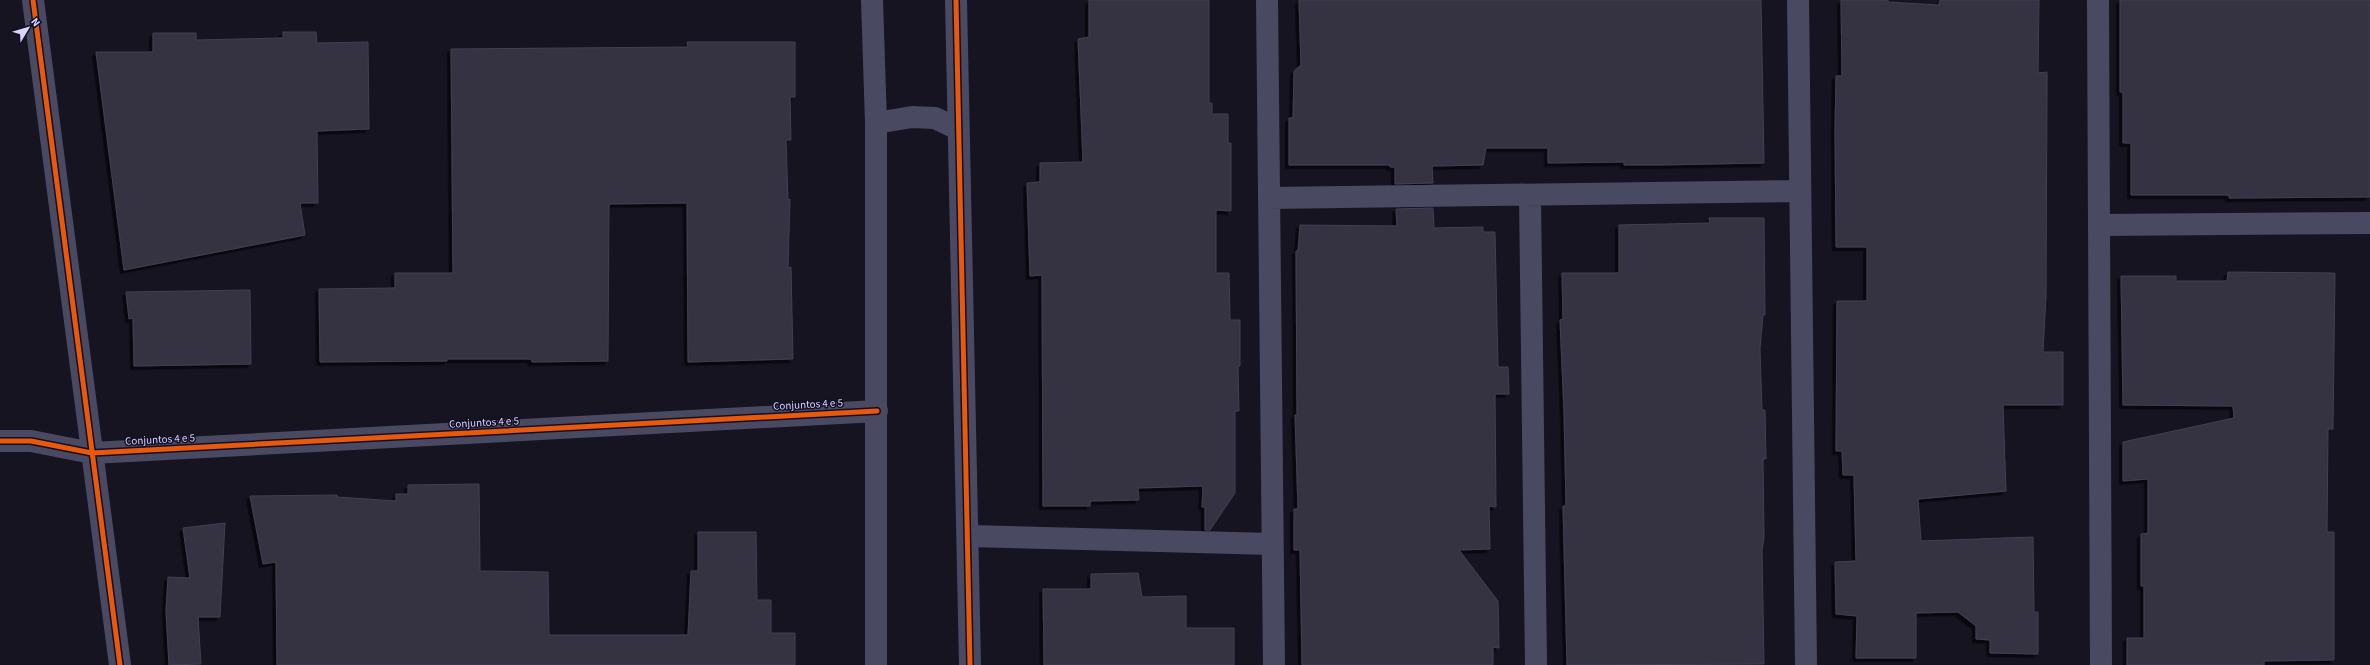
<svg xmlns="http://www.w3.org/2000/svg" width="2370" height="665" font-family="'Source Sans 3',sans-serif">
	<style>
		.building { fill: #343243; stroke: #433f54; filter: url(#shadow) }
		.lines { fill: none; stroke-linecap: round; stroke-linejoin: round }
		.minor { stroke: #4a4962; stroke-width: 22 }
		.cycleway-casing { stroke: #130f26; stroke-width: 8 }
		.cycleway { stroke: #e8590c; stroke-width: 5 }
		.labels { text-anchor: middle; stroke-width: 3; stroke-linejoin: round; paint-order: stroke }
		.street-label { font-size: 11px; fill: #d9d4ff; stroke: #130f26 }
	</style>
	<defs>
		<filter id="shadow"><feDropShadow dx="-3.5" dy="3.5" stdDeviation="0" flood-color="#0009"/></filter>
	</defs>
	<rect width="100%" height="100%" fill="#161421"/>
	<!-- building -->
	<path class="building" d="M 1089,0 L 1209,0 L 1209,103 L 1212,103 L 1212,114 L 1228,114 L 1228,143 L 1231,143 L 1231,211 L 1216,210 L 1216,273 L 1229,273 L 1230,320 L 1240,320 L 1240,366 L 1238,366 L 1239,411 L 1235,411 L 1235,493 L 1210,530 L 1205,530 L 1205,507 L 1202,507 L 1203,486 L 1138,488 L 1139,500 L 1090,501 L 1090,506 L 1043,506 L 1042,275 L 1030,276 L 1027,183 L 1040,182 L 1040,163 L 1083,162 L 1078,39 L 1089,37 Z
		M 1299,0 L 1761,0 L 1764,163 L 1659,165 L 1624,165 L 1624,162 L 1548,163 L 1548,148 L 1486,148 L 1483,165 L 1432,166 L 1433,183 L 1395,184 L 1395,167 L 1390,167 L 1390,165 L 1289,165 L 1289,118 L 1293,118 L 1294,71 L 1301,65 Z
		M 1841,0 L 1888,0 L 1888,2 L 1939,5 L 1940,0 L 2039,0 L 2038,73 L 2047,72 L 2047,92 L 2046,296 L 2043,352 L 2063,352 L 2063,405 L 2003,405 L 2006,491 L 1918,499 L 1921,541 L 2033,537 L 2034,612 L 2038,612 L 2038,654 L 1990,653 L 1990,640 L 1976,639 L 1976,626 L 1958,612 L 1916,613 L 1916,658 L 1856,658 L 1857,616 L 1836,614 L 1835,562 L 1856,561 L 1854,475 L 1843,475 L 1842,451 L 1836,451 L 1837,301 L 1867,301 L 1867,247 L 1836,247 L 1835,130 L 1836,76 L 1842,76 Z
		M 2120,0 L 2370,0 L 2370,197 L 2229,198 L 2229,195 L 2131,195 L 2131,143 L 2123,143 L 2123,92 L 2120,92 Z
		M 283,32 L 316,32 L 317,43 L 368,42 L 369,129 L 317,131 L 318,203 L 300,203 L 305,235 L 124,270 L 96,52 L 153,52 L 153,33 L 196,33 L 196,40 L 283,38 Z
		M 687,42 L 795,42 L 795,97 L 790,97 L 791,140 L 786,140 L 788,200 L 790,199 L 788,268 L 791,267 L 793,359 L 688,362 L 687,203 L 609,204 L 608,361 L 532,362 L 531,359 L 447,359 L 447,361 L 320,362 L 319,289 L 395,288 L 395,273 L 453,273 L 451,49 L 688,47 Z
		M 1433,208 L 1434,228 L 1483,227 L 1483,232 L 1495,232 L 1498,367 L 1508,367 L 1509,394 L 1495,394 L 1496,507 L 1489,506 L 1490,549 L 1459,550 L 1498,601 L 1499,648 L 1493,647 L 1493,665 L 1302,665 L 1300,550 L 1294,550 L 1294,509 L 1298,509 L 1295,415 L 1297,415 L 1296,251 L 1298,251 L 1300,225 L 1397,226 L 1396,209 Z
		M 1709,218 L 1764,218 L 1765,315 L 1763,315 L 1760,349 L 1762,410 L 1765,410 L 1766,459 L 1763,459 L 1764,537 L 1762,551 L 1764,664 L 1567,665 L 1563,506 L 1566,506 L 1564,412 L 1560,320 L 1563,319 L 1562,273 L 1619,273 L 1619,225 L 1710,223 Z
		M 2228,272 L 2335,273 L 2333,429 L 2328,429 L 2327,532 L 2334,532 L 2334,660 L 2264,661 L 2264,665 L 2127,665 L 2127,638 L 2144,638 L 2144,586 L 2141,586 L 2141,534 L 2148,533 L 2148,479 L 2123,481 L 2123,442 L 2234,418 L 2233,406 L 2123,405 L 2121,276 L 2176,276 L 2176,281 L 2227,281 Z
		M 250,290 L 251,364 L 134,366 L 133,318 L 129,319 L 126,292 Z
		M 479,484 L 480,571 L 548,572 L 549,635 L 688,635 L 691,571 L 698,571 L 698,532 L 756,532 L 757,600 L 771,600 L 771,633 L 795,633 L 795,665 L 277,665 L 276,562 L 263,564 L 250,496 L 337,495 L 337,497 L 396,501 L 396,494 L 408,494 L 408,485 Z
		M 225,523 L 220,617 L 198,617 L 201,664 L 169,665 L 166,611 L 168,577 L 190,578 L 183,528 Z
		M 1138,573 L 1142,597 L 1186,596 L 1186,628 L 1234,628 L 1234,665 L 1044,665 L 1043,589 L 1091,589 L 1091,574 Z"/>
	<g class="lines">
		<!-- minor -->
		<path class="minor" d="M 33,0 L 120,665
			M 872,0 L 876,123 L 876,665
			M 956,0 L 970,665
			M 1267,0 L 1274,665
			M 1798,0 L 1806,665
			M 2098,0 L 2101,665
			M 876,123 L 912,117 L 935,118 L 958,129
			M 1530,196 L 1536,665
			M 1269,198 L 1799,191
			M 2101,225 L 2370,223
			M 0,441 L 31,441 L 92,453 L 877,411
			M 969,536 L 1272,544"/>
		<defs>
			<path id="cycleway" d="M 33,0 L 120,665
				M 956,0 L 970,665
				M 0,441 L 31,441 L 92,453 L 877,411"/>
		</defs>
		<!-- cycleway casing -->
		<use href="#cycleway" class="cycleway-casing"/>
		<!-- cycleway -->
		<use href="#cycleway" class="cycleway"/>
	</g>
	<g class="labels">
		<!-- street labels -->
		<g class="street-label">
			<text transform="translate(808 404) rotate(-3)" y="4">Conjuntos 4 e 5</text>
			<text transform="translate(484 422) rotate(-3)" y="4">Conjuntos 4 e 5</text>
			<text transform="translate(160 439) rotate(-3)" y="4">Conjuntos 4 e 5</text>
		</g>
	</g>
	<!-- north arrow -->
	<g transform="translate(28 28) rotate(52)" stroke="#130f26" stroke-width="3" paint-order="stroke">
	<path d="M0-3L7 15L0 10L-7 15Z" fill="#d9d4ff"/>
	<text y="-6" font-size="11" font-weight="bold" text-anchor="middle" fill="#d9d4ff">N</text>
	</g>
</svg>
